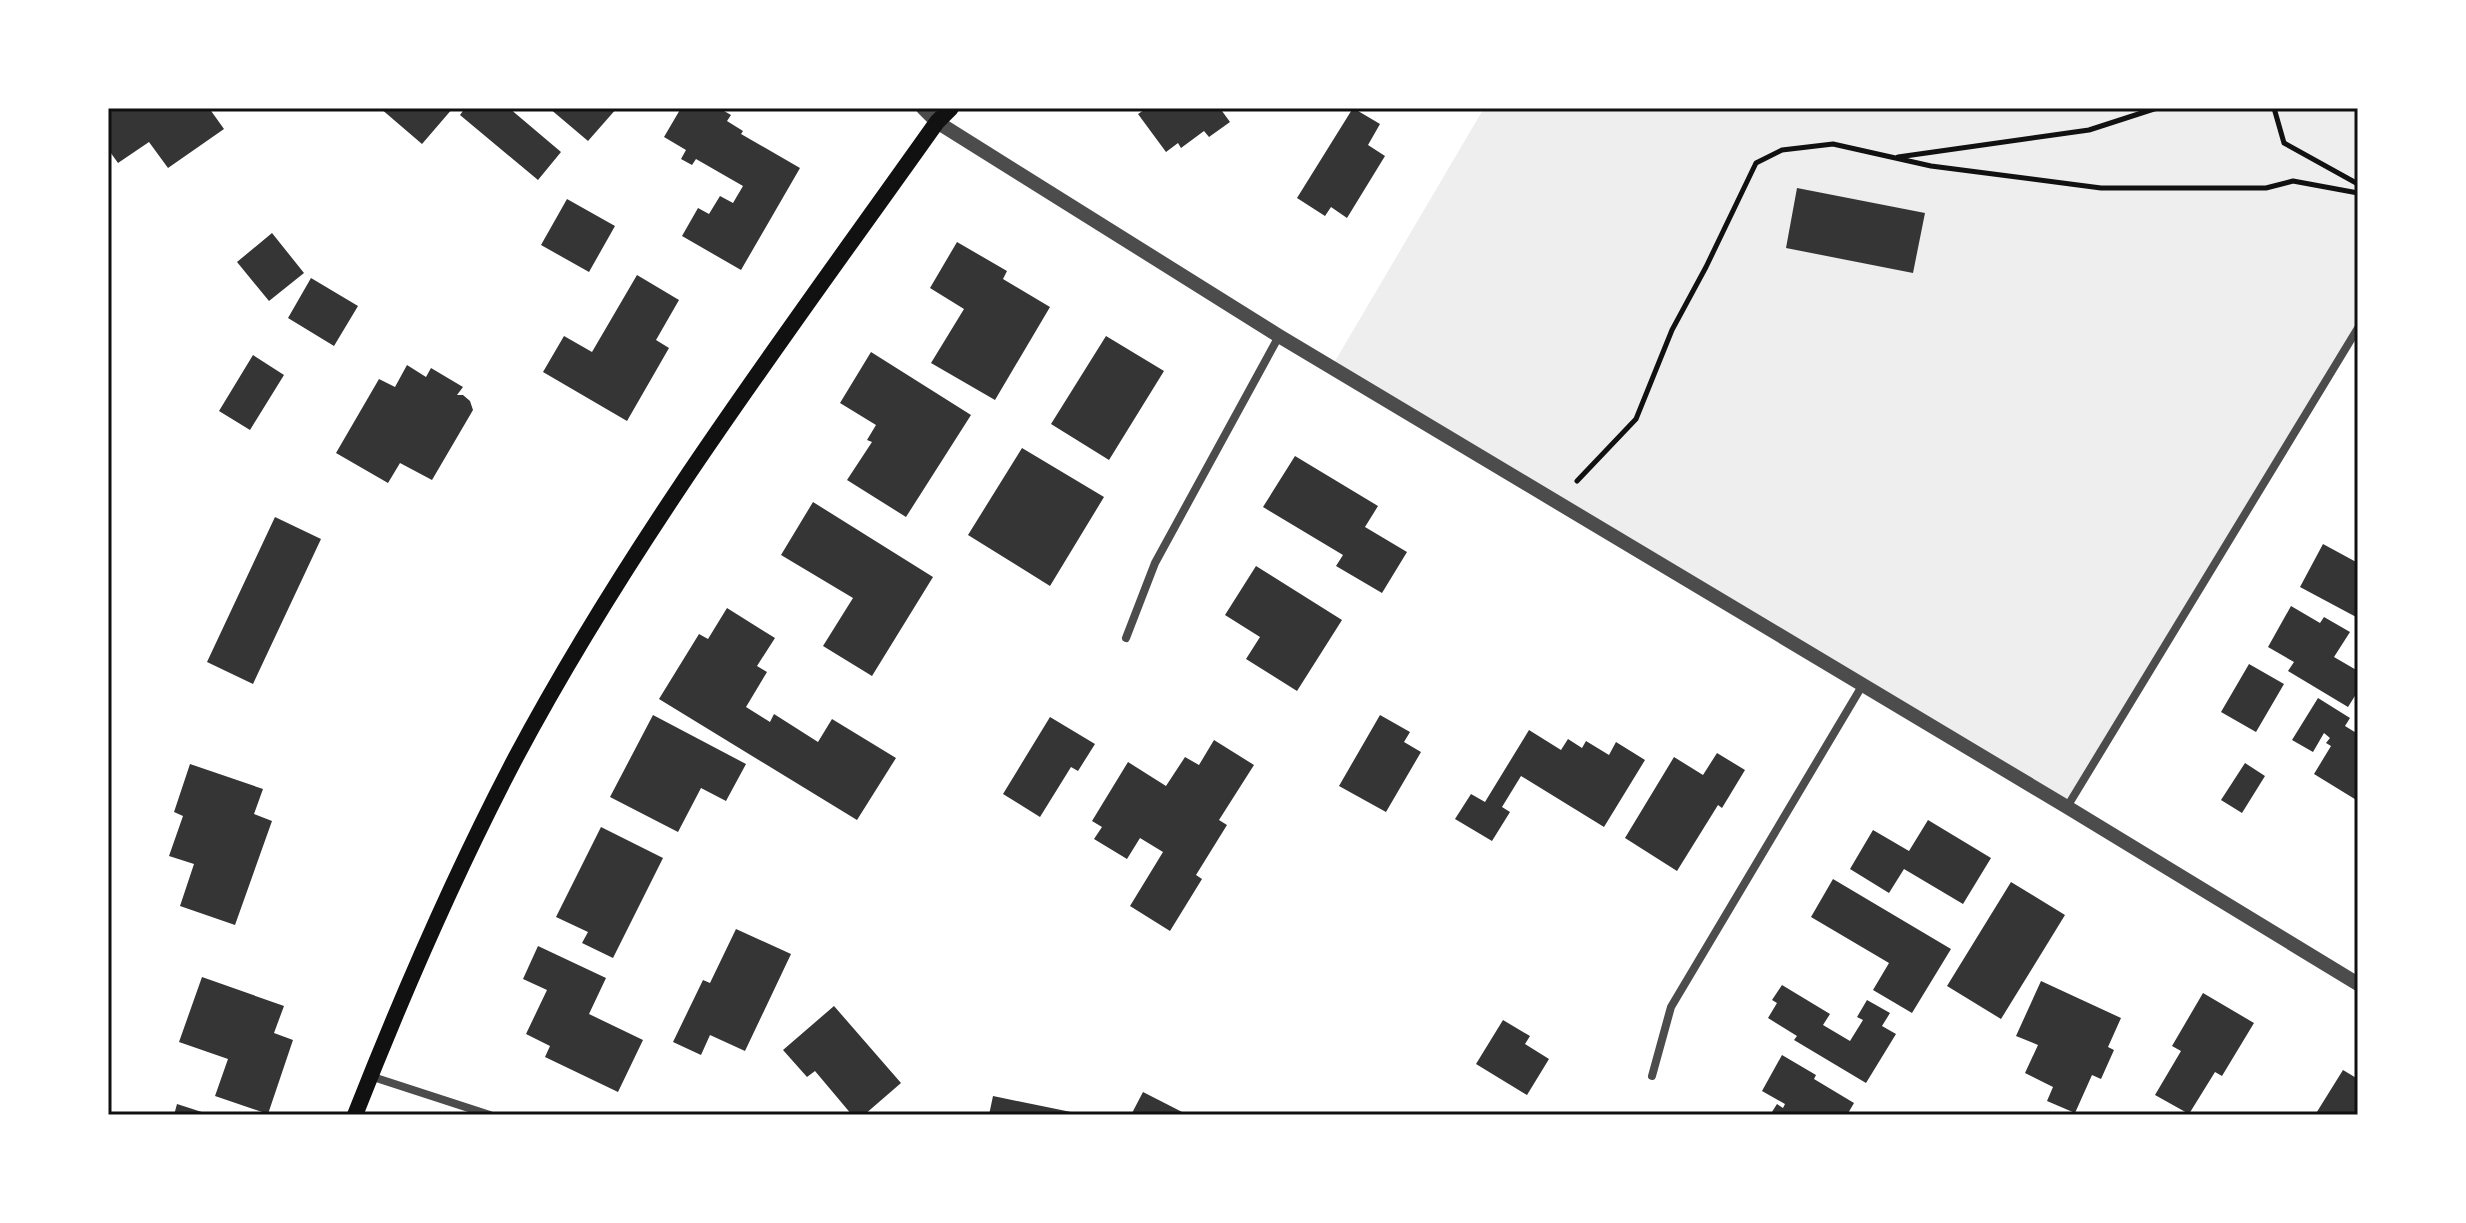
<svg xmlns="http://www.w3.org/2000/svg" width="2466" height="1223" font-family="Ubuntu,sans-serif">
	<style>
		.green { fill: #eee }
		.building { fill: #353535 }
		.lines { fill: none; stroke-linecap: round; stroke-linejoin: round }
		.path { stroke: #111; stroke-width: 5 }
		.minor { stroke: #4c4c4c; stroke-width: 8 }
		.tertiary { stroke: #4c4c4c; stroke-width: 14 }
		.secondary { stroke: #111; stroke-width: 16 }
		.neatline { fill: none; stroke: #111; stroke-width: 3 }
	</style>
	<rect width="100%" height="100%" fill="#fff"/>
	<!-- green -->
	<path class="green" d="M 1484,108 L 2358,108 L 2358,328 L 2067,807 L 1331,368 Z"/>
	<!-- building -->
	<path class="building" d="M 108,108 L 209,108 L 224,129 L 168,168 L 149,142 L 118,163 L 108,149 Z
		M 380,108 L 453,108 L 422,144 Z
		M 465,108 L 509,108 L 561,152 L 538,180 L 460,115 Z
		M 549,108 L 617,108 L 588,141 Z
		M 681,108 L 719,108 L 731,115 L 727,121 L 743,131 L 741,134 L 800,168 L 741,270 L 682,236 L 698,208 L 709,214 L 720,196 L 733,203 L 743,186 L 696,159 L 692,165 L 681,159 L 686,150 L 664,137 Z
		M 1147,108 L 1226,108 L 1222,111 L 1230,122 L 1209,137 L 1204,131 L 1181,148 L 1178,143 L 1166,152 L 1138,114 Z
		M 1353,108 L 1380,124 L 1368,145 L 1385,156 L 1347,218 L 1331,207 L 1325,216 L 1297,198 Z
		M 1797,188 L 1925,213 L 1913,273 L 1786,248 Z
		M 567,199 L 615,226 L 589,272 L 541,245 Z
		M 272,233 L 304,273 L 269,301 L 237,262 Z
		M 957,242 L 1007,271 L 1003,279 L 1050,307 L 995,400 L 931,363 L 964,309 L 930,288 Z
		M 637,275 L 679,300 L 656,340 L 669,348 L 627,421 L 543,372 L 564,336 L 592,352 Z
		M 311,278 L 358,306 L 334,346 L 288,318 Z
		M 1106,336 L 1164,371 L 1109,460 L 1051,424 Z
		M 871,352 L 971,415 L 906,517 L 847,480 L 872,442 L 867,440 L 876,425 L 840,403 Z
		M 253,355 L 284,375 L 250,430 L 219,411 Z
		M 407,365 L 426,377 L 431,368 L 463,387 L 457,395 L 463,395 L 470,401 L 473,410 L 432,480 L 400,463 L 388,483 L 336,453 L 379,379 L 395,387 Z
		M 1022,448 L 1104,497 L 1050,586 L 968,535 Z
		M 1295,456 L 1378,506 L 1365,527 L 1407,552 L 1382,593 L 1336,566 L 1343,555 L 1263,507 Z
		M 813,502 L 933,577 L 872,676 L 823,646 L 853,598 L 781,555 Z
		M 275,517 L 321,539 L 253,684 L 207,662 Z
		M 2323,544 L 2358,563 L 2358,618 L 2300,587 Z
		M 1256,566 L 1342,620 L 1297,691 L 1246,659 L 1260,637 L 1225,615 Z
		M 2291,606 L 2320,623 L 2324,617 L 2350,632 L 2334,657 L 2358,671 L 2358,691 L 2348,707 L 2288,671 L 2294,662 L 2268,647 Z
		M 727,608 L 775,638 L 757,666 L 767,672 L 746,707 L 770,722 L 774,714 L 818,742 L 832,719 L 896,758 L 857,820 L 659,699 L 699,634 L 708,639 Z
		M 2249,664 L 2284,684 L 2256,732 L 2221,712 Z
		M 2318,698 L 2350,718 L 2345,726 L 2358,734 L 2358,801 L 2314,774 L 2331,746 L 2326,743 L 2330,738 L 2324,733 L 2313,752 L 2292,740 Z
		M 653,715 L 746,764 L 726,801 L 701,788 L 678,832 L 610,797 Z
		M 1380,715 L 1410,732 L 1404,742 L 1421,752 L 1386,812 L 1339,786 Z
		M 1050,717 L 1095,744 L 1078,771 L 1071,767 L 1040,817 L 1003,794 Z
		M 1529,730 L 1561,750 L 1568,739 L 1582,748 L 1586,741 L 1609,755 L 1616,742 L 1645,760 L 1604,827 L 1521,776 L 1502,807 L 1510,812 L 1492,841 L 1455,819 L 1471,794 L 1485,802 Z
		M 1214,740 L 1254,765 L 1219,820 L 1227,825 L 1196,875 L 1202,879 L 1170,931 L 1130,906 L 1163,852 L 1140,838 L 1127,859 L 1094,839 L 1102,827 L 1092,821 L 1128,762 L 1166,786 L 1185,757 L 1199,765 Z
		M 1717,753 L 1745,770 L 1722,808 L 1718,805 L 1677,871 L 1625,838 L 1674,757 L 1703,775 Z
		M 2245,763 L 2265,776 L 2242,813 L 2221,800 Z
		M 190,764 L 263,789 L 254,814 L 272,821 L 235,925 L 180,906 L 194,864 L 169,856 L 183,816 L 174,812 Z
		M 1928,820 L 1991,858 L 1963,904 L 1904,869 L 1889,893 L 1850,869 L 1873,830 L 1909,851 Z
		M 601,827 L 663,858 L 613,958 L 582,943 L 588,932 L 556,917 Z
		M 1833,879 L 1951,949 L 1912,1013 L 1873,990 L 1889,963 L 1811,917 Z
		M 2011,882 L 2065,915 L 2001,1019 L 1947,986 Z
		M 736,929 L 791,954 L 745,1051 L 710,1035 L 701,1055 L 673,1042 L 703,980 L 710,983 Z
		M 538,946 L 606,978 L 589,1014 L 643,1040 L 618,1092 L 545,1057 L 550,1046 L 526,1034 L 547,990 L 523,979 Z
		M 202,977 L 284,1006 L 274,1033 L 293,1040 L 268,1114 L 215,1096 L 228,1059 L 179,1042 Z
		M 2041,981 L 2121,1018 L 2108,1047 L 2114,1050 L 2101,1079 L 2092,1075 L 2075,1113 L 2047,1101 L 2053,1087 L 2025,1073 L 2038,1045 L 2016,1036 Z
		M 1782,985 L 1830,1014 L 1823,1025 L 1850,1041 L 1863,1020 L 1857,1017 L 1867,1000 L 1890,1013 L 1882,1026 L 1896,1034 L 1866,1083 L 1794,1040 L 1797,1036 L 1768,1018 L 1777,1003 L 1772,1000 Z
		M 2203,993 L 2254,1023 L 2222,1076 L 2215,1072 L 2189,1114 L 2155,1095 L 2181,1051 L 2172,1046 Z
		M 834,1006 L 901,1083 L 864,1115 L 852,1115 L 815,1071 L 807,1077 L 783,1050 Z
		M 1503,1020 L 1530,1036 L 1525,1044 L 1549,1059 L 1527,1095 L 1476,1064 Z
		M 1782,1055 L 1816,1075 L 1814,1079 L 1854,1103 L 1847,1115 L 1770,1115 L 1777,1104 L 1783,1108 L 1785,1104 L 1762,1091 Z
		M 2343,1070 L 2358,1079 L 2358,1115 L 2315,1115 Z
		M 1143,1092 L 1188,1115 L 1131,1115 Z
		M 993,1096 L 1071,1112 L 1070,1115 L 989,1115 Z
		M 177,1104 L 208,1114 L 208,1115 L 174,1115 Z"/>
	<g class="lines">
		<!-- path -->
		<path class="path" d="M 2274,108 L 2284,143 L 2358,184
			M 1898,157 L 2089,130 L 2157,108
			M 1577,481 L 1636,419 L 1672,330 L 1706,267 L 1756,163 L 1782,150 L 1833,144 L 1931,166 L 2101,188 L 2266,188 L 2293,181 L 2358,193"/>
		<!-- minor -->
		<path class="minor" d="M 1126,638 L 1155,563 L 1279,336
			M 2067,807 L 2358,328
			M 370,1076 L 490,1115
			M 1652,1076 L 1671,1007 L 1862,686"/>
		<!-- tertiary -->
		<path class="tertiary" d="M 923,108 L 937,122 L 1279,336 L 2067,807 L 2358,984"/>
		<!-- secondary -->
		<path class="secondary" d="M 355,1115 C 403,993 455,873 516,757 C 635,534 791,328 937,122 L 951,108"/>
	</g>
	<!-- border -->
	<rect width="2466" height="1223" fill="none" stroke="#ffffff" stroke-width="220"/>
	<rect x="110" y="110" width="2246" height="1003" class="neatline"/>
</svg>
